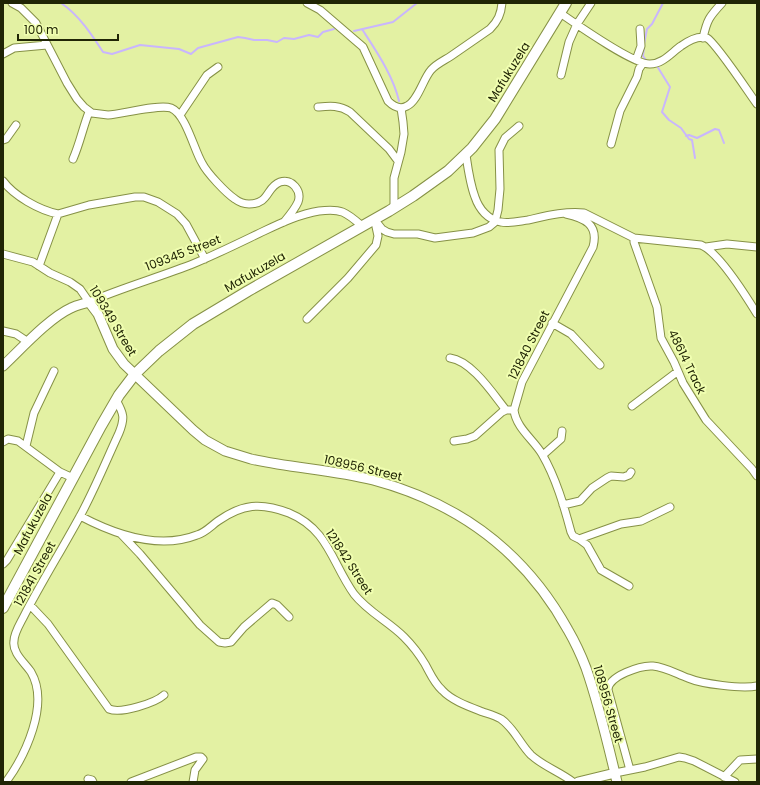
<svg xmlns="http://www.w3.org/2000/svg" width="760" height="785" font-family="Poppins,sans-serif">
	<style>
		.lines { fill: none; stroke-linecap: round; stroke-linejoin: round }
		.stream { stroke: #c9b6fd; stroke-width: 2 }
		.minor-casing { stroke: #869146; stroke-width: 9 }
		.tertiary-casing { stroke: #869146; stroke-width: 11 }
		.secondary-casing { stroke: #869146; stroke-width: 12 }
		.minor { stroke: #fff; stroke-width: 7 }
		.tertiary { stroke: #fff; stroke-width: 9 }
		.secondary { stroke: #fff; stroke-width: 10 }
		.labels { text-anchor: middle; stroke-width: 4; stroke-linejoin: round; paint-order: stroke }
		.street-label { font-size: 12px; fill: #202505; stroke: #f0feb0 }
	</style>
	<rect width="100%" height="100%" fill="#e3f1a3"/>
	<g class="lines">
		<!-- stream -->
		<path class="stream" d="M 61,3 C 79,15 92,35 103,52 L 112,54 L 140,45 L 179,49 L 191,54 L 198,48 L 238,37 L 245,38 L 254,40 L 267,40 L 277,42 L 284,38 L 294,39 L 309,35 L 318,37 L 323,32 L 334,29
			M 362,29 C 376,51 393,75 399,101
			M 354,31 L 393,22 L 417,3
			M 644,44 L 647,29 L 652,24 L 663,3
			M 644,48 L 643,56 L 646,60
			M 657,66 L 670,87 L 662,112 L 669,120 L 681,128 L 689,139 L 692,140 L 695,158
			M 686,136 L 689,135 L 697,138 L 715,129 L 719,130 L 724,143"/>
		<defs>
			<path id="minor" d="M 12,3 L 21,8 L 36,23 L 67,83 L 77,99 L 84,107 L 92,113 L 108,115 C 122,114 159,104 171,108 C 186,114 194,150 202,163 C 207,173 226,193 235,199 C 239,202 243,204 249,204 C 270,204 266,187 280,182 C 292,178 302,191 298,202 C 295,209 289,216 284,222
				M 307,3 L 320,10 L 363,47 L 388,101 C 393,106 400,110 407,106 C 418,101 423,79 431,70 C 436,64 445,60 451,56 C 464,47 477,38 490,29 C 498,21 501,14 502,3
				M 560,13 C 576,24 634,65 650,64 C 663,64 672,52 681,46 C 688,41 698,35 707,38 C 716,43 749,93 757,104
				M 703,38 C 707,20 709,17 722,3
				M 3,54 L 14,48 L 47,45
				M 636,60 L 641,46 L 640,29
				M 561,75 L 569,42 L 577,24 L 591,3
				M 318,107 C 330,106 339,105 350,112 L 389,149 L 398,161
				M 180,115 L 207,75 L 218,67
				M 3,140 L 6,139 L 16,125
				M 611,144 L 620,111 L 637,77 L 639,69 L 643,63
				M 466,155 C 468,169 470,184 475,197 C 479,209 488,220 501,222 C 509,224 520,221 528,220 C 546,216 565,211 584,213 L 634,238 L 701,245 C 719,252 746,296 757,314
				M 73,159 C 80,143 83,127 89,112
				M 3,181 C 14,196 39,210 58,214 L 39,266
				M 394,208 L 394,178 L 401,152 L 404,134 L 403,122 L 401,108
				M 58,214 L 89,205 L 135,197 L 144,197 L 158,202 L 177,214 L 186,224 L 205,259
				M 566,214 C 584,218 599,224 593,247 L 522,382 L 514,410 C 516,428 534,440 542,454 C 556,478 564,506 571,532 L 573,536 L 579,539 L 621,524 L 641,521 L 670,507
				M 374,219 L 382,229 L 387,232 L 394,234 L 418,234 L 435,238 L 473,233 L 489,227 L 495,222 L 498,210 L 500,189 L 499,150 L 505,138 L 519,126
				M 634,238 L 634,242 L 657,307 L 661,338 L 674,362 L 683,383 L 706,420 L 752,469 L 757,476
				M 706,247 L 727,244 L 757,247
				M 3,254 L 33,262 L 50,273 L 70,282 L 80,289 L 89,302 C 124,287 160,277 195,263 C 219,253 241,242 264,231 C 281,223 300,214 319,211 C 341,208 346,212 362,226
				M 307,319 L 348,278 L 376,245 L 378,236 L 375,222
				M 552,323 L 571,334 L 600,365
				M 3,331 L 16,334 L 28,342
				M 450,358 C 472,361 493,394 506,410 L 514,410
				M 632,406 L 677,372
				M 454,441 L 467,439 L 475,436 L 502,412 L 506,410
				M 3,442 L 8,439 L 18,441 L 60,472 L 73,478
				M 26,446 L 34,413 L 54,371
				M 543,455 L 561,439 L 562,431
				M 563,505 L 580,501 L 592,488 L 607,478 L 611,476 L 624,477 L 629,475 L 631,472
				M 80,516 C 114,534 159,550 197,535 C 205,533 211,526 218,521 C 242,504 261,502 289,513 C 328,529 332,563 354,594 C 368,612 388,621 404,637 C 412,645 419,654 425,664 C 430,673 434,683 442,690 C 452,701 470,707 483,712 C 489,714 496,716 501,719 C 514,728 520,744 531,755 C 543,766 560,772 573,782
				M 121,534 L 140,554 L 200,625 L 219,642 L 225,643 L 231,642 L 244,627 L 272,603 L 277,605 L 289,617
				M 579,539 L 587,545 L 601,570 L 629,586
				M 3,564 L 7,560 L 60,472
				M 30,605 L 48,624 L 109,709 C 121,714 155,703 164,695
				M 630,770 L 608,690 C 608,676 641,665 653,666 C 665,667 677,674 688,678 C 702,684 742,689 757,686
				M 615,773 L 645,767 L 679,757 L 685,758 L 694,761 L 735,782
				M 724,777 L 740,760 L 757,759
				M 88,779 L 92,780 L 93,782
				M 6,782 C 25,756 50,704 31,672 C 25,663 12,653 14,641 C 14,633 20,624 24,616 C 41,583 61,551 79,518 C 94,491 106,461 119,433 C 125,418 124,414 116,400
				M 131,782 L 196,757 L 201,757 L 203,759 L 195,770 L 193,782"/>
			<path id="tertiary" d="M 3,366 C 21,349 49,318 71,308 C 77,305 83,304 89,302 L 98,314 L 113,349 L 124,364 L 193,430 L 205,440 L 225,451 L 251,459 C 291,468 333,470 373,480 C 459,503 525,552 568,630 C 575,642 581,655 586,668 C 599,705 608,744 617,782
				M 578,782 L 615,773"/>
			<path id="secondary" d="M 3,608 L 101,426 L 119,395 L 135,374 L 159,351 L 193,324 L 248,291 L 389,211 L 413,196 L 448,171 L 472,148 L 495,119 L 566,3"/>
		</defs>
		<!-- minor casing -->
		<use href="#minor" class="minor-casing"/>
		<!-- tertiary casing -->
		<use href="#tertiary" class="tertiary-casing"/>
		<!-- secondary casing -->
		<use href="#secondary" class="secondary-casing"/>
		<!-- minor -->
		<use href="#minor" class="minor"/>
		<!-- tertiary -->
		<use href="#tertiary" class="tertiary"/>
		<!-- secondary -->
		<use href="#secondary" class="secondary"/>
	</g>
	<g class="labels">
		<!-- street labels -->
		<g class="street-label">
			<text transform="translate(509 72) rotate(-58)" y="4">Mafukuzela</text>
			<text transform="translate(183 253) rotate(-21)" y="4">109345 Street</text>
			<text transform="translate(255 272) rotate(-30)" y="4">Mafukuzela</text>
			<text transform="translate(113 321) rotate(59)" y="4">109349 Street</text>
			<text transform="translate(529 345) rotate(-63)" y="4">121840 Street</text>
			<text transform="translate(687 362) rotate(64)" y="4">48614 Track</text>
			<text transform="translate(363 468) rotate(13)" y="4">108956 Street</text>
			<text transform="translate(33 524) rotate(-62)" y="4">Mafukuzela</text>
			<text transform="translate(349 562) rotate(57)" y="4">121842 Street</text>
			<text transform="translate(35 574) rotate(-61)" y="4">121841 Street</text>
			<text transform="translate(608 704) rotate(74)" y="4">108956 Street</text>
		</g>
	</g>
	<!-- border -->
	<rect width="760" height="785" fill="none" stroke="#202505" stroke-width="8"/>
	<!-- scale -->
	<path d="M18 34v6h100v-6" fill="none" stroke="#202505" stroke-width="2"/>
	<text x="24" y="34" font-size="12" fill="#202505" stroke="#f0feb0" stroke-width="3" paint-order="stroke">100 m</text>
</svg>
